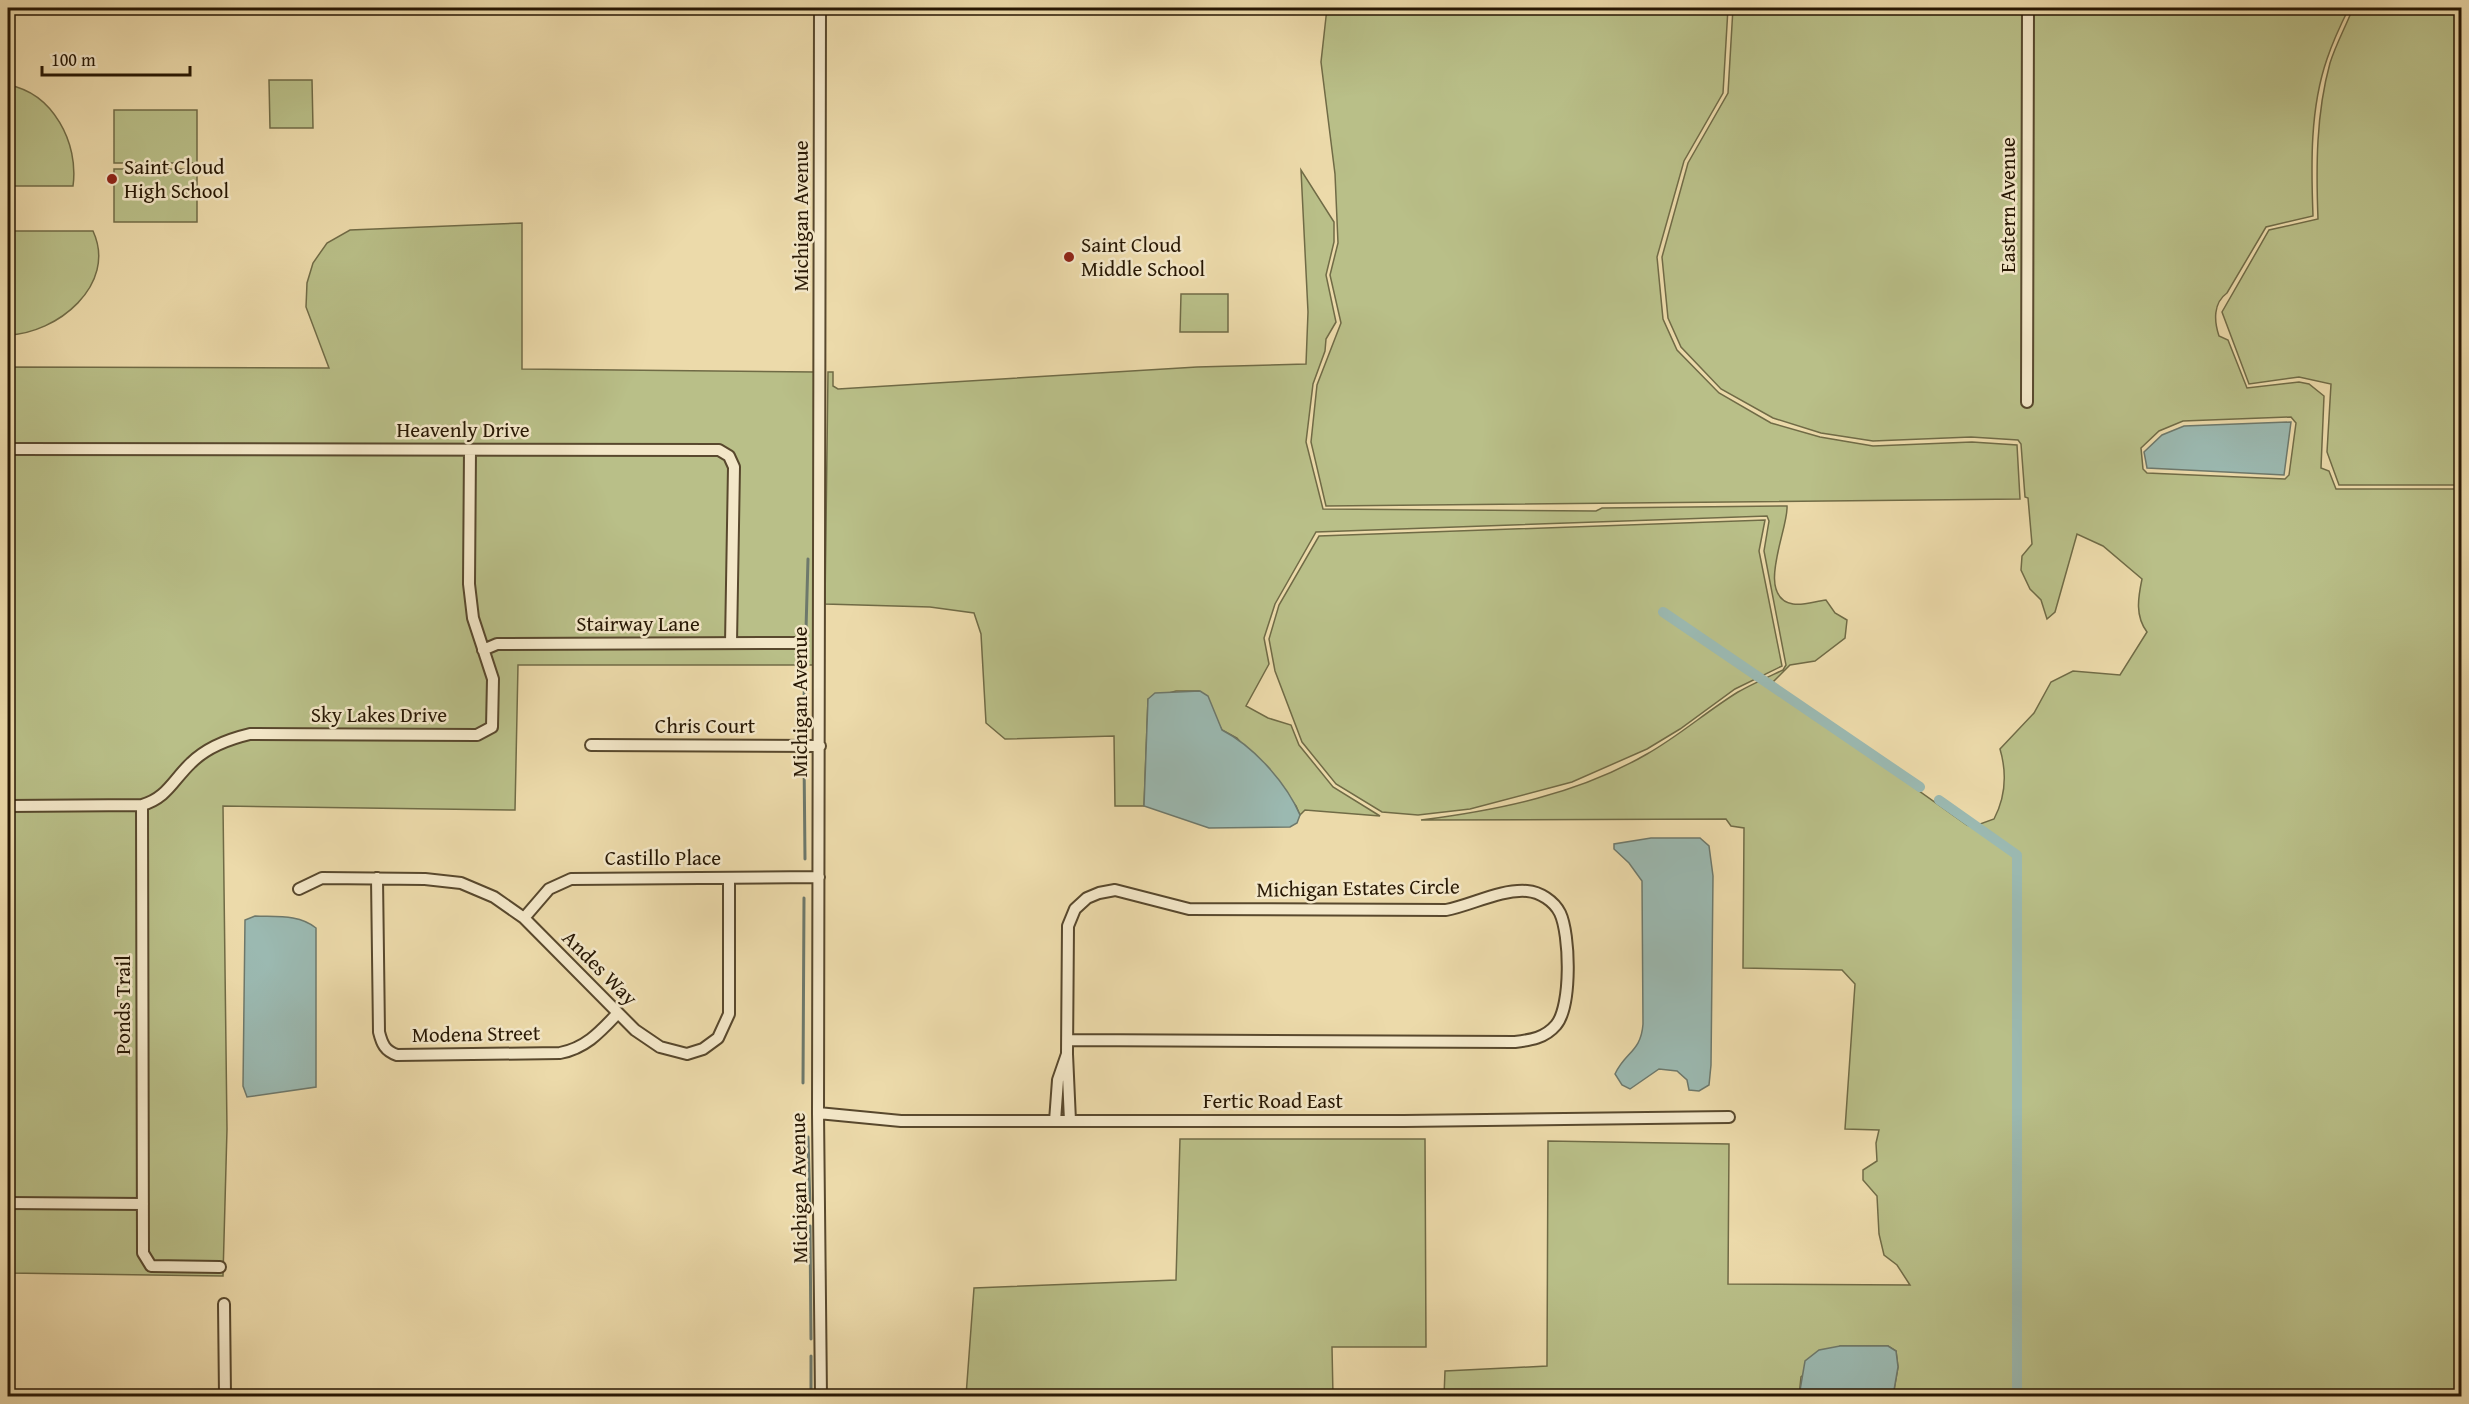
<svg xmlns="http://www.w3.org/2000/svg" width="2469" height="1404" font-family="'Gentium Book Plus',serif">
	<style>
		.green { fill: #b9bf88; stroke: #706b46; stroke-width: 1.5; fill-rule: evenodd }
		.water { fill: #9bb9b1; stroke: #6d786b; stroke-width: 1.5 }
		.lines { fill: none; stroke-linecap: round; stroke-linejoin: round }
		.stream { stroke: #6d786b; stroke-width: 3 }
		.canal { stroke: #9bb9b1; stroke-width: 10 }
		.minor-casing { stroke: #58482d; stroke-width: 14 }
		.minor { stroke: #f3e7c8; stroke-width: 10 }
		.poi-dot { fill: #8f2418; stroke: #f3e7c8; stroke-width: 2 }
		.labels { text-anchor: middle; stroke-width: 5; stroke-linejoin: round; paint-order: stroke }
		.poi-label { font-size: 21px; fill: #271703; stroke: #f3e7c8; text-anchor: start }
		.street-label { font-size: 21px; fill: #271703; stroke: #f3e7c8 }
	</style>
	<rect width="100%" height="100%" fill="#ecdaaa"/>
	<filter id="stains"><feTurbulence type="fractalNoise" baseFrequency=".00333" numOctaves="4"/><feColorMatrix values="0 0 0 0 .2 0 0 0 0 .09 0 0 0 0 .02 0 0 0 .5 -.17"/></filter>
	<radialGradient id="worn" r=".72"><stop offset=".6" stop-color="#630" stop-opacity="0"/><stop offset="1" stop-color="#630" stop-opacity=".3"/></radialGradient>
	<!-- green -->
	<path class="green" d="M 1327,8 L 1728,8 L 1723,93 L 1684,161 L 1657,257 L 1663,319 L 1677,350 L 1719,393 L 1771,423 L 1820,437 L 1873,446 L 1972,442 L 2017,445 L 2020,499 L 1326,506 L 1311,442 L 1317,385 L 1341,323 L 1330,275 L 1338,243 L 1335,174 L 1321,62 Z
		M 1733,8 L 2349,8 C 2341,24 2333,41 2327,59 C 2310,108 2311,164 2313,216 L 2266,227 L 2227,293 C 2213,303 2214,321 2219,336 L 2228,340 L 2247,388 L 2299,382 L 2309,384 L 2324,396 L 2321,468 L 2329,471 L 2336,489 L 2461,489 L 2461,1396 L 1893,1396 L 1898,1367 L 1896,1351 L 1888,1346 L 1840,1346 L 1801,1377 L 1799,1396 L 1444,1396 L 1445,1371 L 1547,1366 L 1548,1141 L 1729,1144 L 1728,1284 L 1910,1285 L 1897,1265 L 1884,1255 L 1879,1234 L 1877,1196 L 1863,1180 L 1863,1170 L 1877,1161 L 1876,1143 L 1879,1130 L 1845,1129 L 1855,984 L 1842,970 L 1743,968 L 1744,828 L 1731,826 L 1726,819 L 1421,820 C 1499,810 1578,794 1647,754 C 1679,736 1707,711 1738,692 C 1752,684 1768,677 1783,670 L 1786,665 L 1764,551 L 1769,521 L 1767,516 L 1316,532 L 1275,604 L 1264,638 L 1269,664 L 1246,706 L 1268,718 L 1291,725 L 1299,745 L 1333,787 L 1380,816 L 1305,810 L 1300,815 L 1296,806 L 1237,738 L 1222,730 L 1199,691 L 1176,691 L 1148,699 L 1144,806 L 1115,806 L 1114,736 L 1005,739 L 986,723 L 981,634 L 974,613 L 930,607 L 825,604 L 828,372 L 833,372 L 833,386 L 838,389 L 1197,367 L 1306,364 L 1308,312 L 1301,170 L 1334,222 L 1334,242 L 1326,275 L 1336,322 L 1326,339 L 1325,351 L 1313,384 L 1306,442 L 1323,509 L 1596,511 L 1602,508 L 1787,506 C 1789,528 1754,597 1793,604 C 1803,606 1816,601 1826,600 L 1835,613 L 1847,620 L 1845,638 L 1815,661 L 1790,665 L 1770,685 L 1967,825 L 1972,827 L 1994,819 C 2006,796 2007,773 2000,749 L 2034,713 L 2051,682 L 2073,671 L 2120,675 L 2147,632 C 2135,616 2138,598 2142,579 L 2103,546 L 2077,534 L 2055,612 L 2047,619 L 2041,600 L 2030,589 L 2021,570 L 2022,556 L 2032,544 L 2028,498 L 2025,497 L 2021,444 L 2018,440 L 1971,437 L 1873,441 L 1821,433 L 1773,418 L 1721,389 L 1681,347 L 1668,318 L 1662,257 L 1688,163 L 1728,93 ZM 2291,417 L 2296,423 L 2289,475 L 2285,479 L 2147,473 L 2143,469 L 2141,448 L 2159,431 L 2183,421 Z
		M 2353,8 L 2461,8 L 2461,485 L 2339,485 L 2327,452 L 2331,384 L 2299,377 L 2249,384 L 2222,312 L 2269,230 L 2318,219 C 2316,167 2316,114 2330,63 C 2336,44 2346,26 2353,8 Z
		M 269,80 L 312,80 L 313,128 L 270,128 Z
		M 8,85 C 53,93 79,143 73,186 L 8,186 Z
		M 114,110 L 197,110 L 197,163 L 114,163 Z
		M 114,169 L 197,169 L 197,222 L 114,222 Z
		M 522,223 L 522,369 L 815,372 L 815,665 L 518,665 L 515,810 L 223,806 L 227,1129 L 223,1276 L 8,1273 L 8,367 L 329,368 L 306,307 L 307,283 L 313,263 L 327,243 L 350,230 Z
		M 8,231 L 93,231 C 118,285 56,334 8,335 Z
		M 1181,294 L 1228,294 L 1228,332 L 1180,332 Z
		M 1765,520 L 1759,551 L 1782,666 L 1735,689 L 1680,729 L 1647,749 L 1572,782 L 1470,809 L 1418,815 L 1382,812 L 1336,784 L 1302,742 L 1275,671 L 1269,639 L 1279,605 L 1319,536 Z
		M 1180,1139 L 1425,1139 L 1426,1347 L 1332,1347 L 1333,1396 L 966,1396 L 974,1288 L 1176,1280 Z"/>
	<!-- water -->
	<path class="water" d="M 2291,422 L 2284,475 L 2147,468 L 2144,452 L 2162,435 L 2184,426 Z
		M 1200,691 L 1208,696 L 1222,730 C 1253,746 1286,782 1300,815 L 1297,823 L 1290,827 L 1209,828 L 1144,806 L 1148,699 L 1155,693 Z
		M 1651,838 L 1700,838 L 1709,846 L 1713,876 L 1711,1065 L 1709,1085 L 1699,1091 L 1689,1090 L 1687,1080 L 1677,1071 L 1659,1069 L 1630,1089 L 1622,1085 L 1615,1074 C 1625,1052 1641,1052 1643,1024 L 1642,881 L 1629,863 L 1614,849 L 1614,844 Z
		M 255,916 C 276,917 299,914 316,928 L 316,1087 L 247,1097 L 243,1086 L 245,920 Z
		M 1840,1346 L 1888,1346 L 1896,1351 L 1898,1367 L 1893,1396 L 1799,1396 L 1805,1361 L 1819,1350 Z"/>
	<g class="lines">
		<!-- stream -->
		<path class="stream" d="M 803,734 L 808,559
			M 804,756 L 805,859
			M 803,1083 L 804,898
			M 808,1137 L 810,1208
			M 810,1226 L 811,1339
			M 811,1356 L 811,1396"/>
		<!-- canal -->
		<path class="canal" d="M 1663,612 L 1920,787
			M 1939,800 L 2017,855 L 2017,1396"/>
		<defs>
			<path id="minor" d="M 820,8 L 818,1113 L 821,1396
				M 2027,402 L 2028,8
				M 8,449 L 719,450 L 729,456 L 734,467 L 731,643
				M 483,650 L 497,644 L 795,643
				M 591,745 L 820,746
				M 142,805 L 143,1253 L 151,1266 L 220,1267
				M 8,806 L 142,805 C 167,798 173,780 191,763 C 207,747 229,739 250,734 L 477,735 L 492,727 L 493,679 L 473,618 L 469,584 L 470,450
				M 377,878 L 379,1032 C 382,1044 385,1051 397,1055 L 560,1053 C 586,1048 600,1032 618,1013
				M 299,889 L 322,878 L 425,879 L 461,883 L 494,897 L 524,918 L 635,1030 L 660,1047 L 687,1054 L 703,1049 L 718,1038 L 729,1014 L 729,878
				M 524,918 L 549,889 L 571,879 L 819,877
				M 1068,1040 L 1515,1042 C 1531,1040 1545,1038 1556,1025 C 1572,1006 1570,934 1560,913 C 1554,901 1540,892 1527,891 C 1500,889 1472,905 1446,910 L 1189,909 L 1115,890 L 1099,893 L 1087,898 L 1075,909 L 1068,926 L 1067,1054 L 1070,1121
				M 818,1113 L 901,1121 L 1404,1121 L 1729,1117
				M 1055,1121 L 1058,1080 L 1067,1054
				M 8,1203 L 143,1204
				M 224,1304 L 225,1396"/>
		</defs>
		<!-- minor casing -->
		<use href="#minor" class="minor-casing"/>
		<!-- minor -->
		<use href="#minor" class="minor"/>
	</g>
	<!-- markers -->
	<g class="poi-dot">
		<circle cx="112" cy="179" r="6"/>
		<circle cx="1069" cy="257" r="6"/>
	</g>
	<g class="labels">
		<!-- poi labels -->
		<g class="poi-label">
			<text x="124" y="174">Saint Cloud<tspan x="124" dy="24">High School</tspan></text>
			<text x="1081" y="252">Saint Cloud<tspan x="1081" dy="24">Middle School</tspan></text>
		</g>
		<!-- street labels -->
		<g class="street-label">
			<text transform="translate(2008 205) rotate(-90)" y="7">Eastern Avenue</text>
			<text transform="translate(801 216) rotate(-90)" y="7">Michigan Avenue</text>
			<text x="463" y="437">Heavenly Drive</text>
			<text x="638" y="631">Stairway Lane</text>
			<text transform="translate(800 702) rotate(-90)" y="7">Michigan Avenue</text>
			<text x="379" y="722">Sky Lakes Drive</text>
			<text x="705" y="733">Chris Court</text>
			<text x="663" y="865">Castillo Place</text>
			<text transform="translate(1358 888) rotate(-1)" y="7">Michigan Estates Circle</text>
			<text transform="translate(600 968) rotate(45)" y="7">Andes Way</text>
			<text transform="translate(123 1005) rotate(-90)" y="7">Ponds Trail</text>
			<text transform="translate(476 1034) rotate(-1)" y="7">Modena Street</text>
			<text x="1273" y="1108">Fertic Road East</text>
			<text transform="translate(799 1188) rotate(-91)" y="7">Michigan Avenue</text>
		</g>
	</g>
	<!-- margin -->
	<rect width="2469" height="1404" fill="none" stroke="#ecdaaa" stroke-width="30"/>
	<rect x="9" y="9" width="2451" height="1386" fill="none" stroke="#271703" stroke-width="3"/>
	<rect x="15" y="15" width="2439" height="1374" fill="none" stroke="#271703" stroke-width="1.5"/>
	<!-- scale -->
	<path d="M42 66v9h148v-9" fill="none" stroke="#271703" stroke-width="3"/>
	<text x="51" y="66" font-size="18" fill="#271703" stroke="#f3e7c8" stroke-width="4.5" paint-order="stroke">100 m</text>
	<rect width="100%" height="100%" filter="url(#stains)"/>
	<rect width="100%" height="100%" fill="url(#worn)"/>
</svg>
